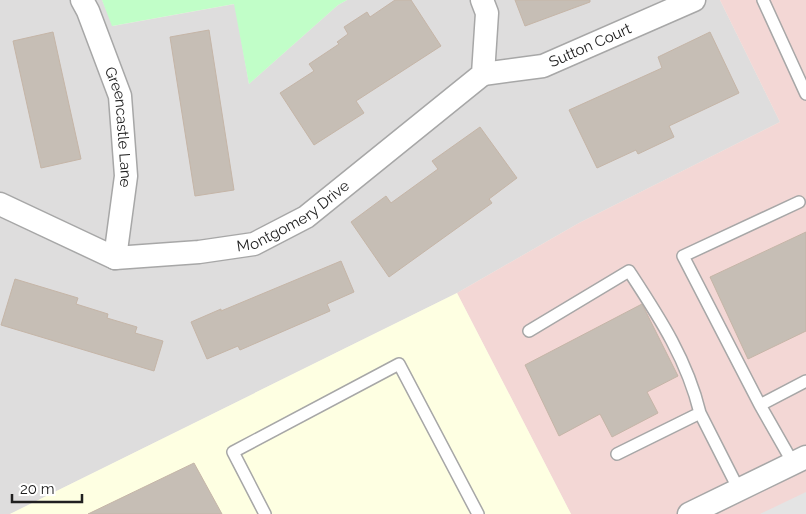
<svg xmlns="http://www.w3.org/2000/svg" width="806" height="514" font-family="Raleway,sans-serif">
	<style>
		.residential { fill: #dedddd }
		.commercial { fill: #f3d7d5 }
		.education { fill: #feffe2 }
		.park { fill: #c1fec8 }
		.parking { fill: #e4e4e4 }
		.building { fill: #c6beb5; stroke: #c5b5a7 }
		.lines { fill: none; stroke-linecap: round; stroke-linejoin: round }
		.lane-casing { stroke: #a7a7a7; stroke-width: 14 }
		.street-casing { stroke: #a7a7a7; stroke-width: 25 }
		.lane { stroke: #fff; stroke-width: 11 }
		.street { stroke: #fff; stroke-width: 22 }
		.labels { text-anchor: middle; stroke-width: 4.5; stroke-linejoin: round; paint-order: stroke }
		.street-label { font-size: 15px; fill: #202020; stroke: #fff }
	</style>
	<rect width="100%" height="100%" fill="#f2eee6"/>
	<!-- residential -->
	<path class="residential" d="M 0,0 L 102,0 L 113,26 L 235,4 L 249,84 L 338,5 L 347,0 L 720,0 L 780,122 L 579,223 L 457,293 L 10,514 L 0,514 Z"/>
	<!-- commercial -->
	<path class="commercial" d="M 720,0 L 806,0 L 806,514 L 571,514 L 457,293 L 579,223 L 780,122 Z"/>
	<!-- education -->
	<path class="education" d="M 457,293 L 571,514 L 10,514 Z"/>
	<!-- park -->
	<path class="park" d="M 102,0 L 347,0 L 338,5 L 249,84 L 234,4 L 112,26 Z"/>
	<!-- parking -->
	<path class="parking" d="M 806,492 L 806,514 L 760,514 Z"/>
	<!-- building -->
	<path class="building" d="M 395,0 L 411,0 L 441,46 L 356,101 L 364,113 L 314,145 L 280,93 L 314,71 L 309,64 L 339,44 L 337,42 L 348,34 L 344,27 L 367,12 L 370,17 Z
		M 515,0 L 590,0 L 590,2 L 525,26 Z
		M 209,30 L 234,190 L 195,196 L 170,37 Z
		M 53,32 L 81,159 L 41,168 L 13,41 Z
		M 710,32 L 739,93 L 669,126 L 674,137 L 638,154 L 636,150 L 597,168 L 569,110 L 662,68 L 658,57 Z
		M 480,127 L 517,178 L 489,199 L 492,203 L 389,277 L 351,222 L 386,196 L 391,203 L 438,169 L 432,161 Z
		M 806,232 L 806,331 L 748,359 L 710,277 Z
		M 341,261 L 354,292 L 327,304 L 330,311 L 240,350 L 238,346 L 207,359 L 191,322 L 221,309 L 221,311 Z
		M 15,279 L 78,298 L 76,304 L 108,314 L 107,318 L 137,327 L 135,333 L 163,341 L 154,371 L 1,325 Z
		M 642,304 L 678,376 L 647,392 L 658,413 L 612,437 L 600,414 L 559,436 L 525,365 Z
		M 194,463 L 222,514 L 88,514 Z"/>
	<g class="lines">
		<defs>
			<path id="lane" d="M 763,0 L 806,94
				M 529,331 L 629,271 C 659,317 687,359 700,413
				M 760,405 L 683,256 L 799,202
				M 617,454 L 700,413 L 739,490
				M 793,463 L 760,405 L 806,381
				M 265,514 L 233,452 L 399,364 L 478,514"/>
			<g id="street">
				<path id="s1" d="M 82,0 L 88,11 L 120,96 L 126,176 L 115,258"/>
				<path id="s2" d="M 483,74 L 543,66 L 694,0"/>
				<path id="s3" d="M 0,204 L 115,258 L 199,252 L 254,244 L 306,217 L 483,74 L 487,13 L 482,0"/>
				<path d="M 689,514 L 806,457"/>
			</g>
		</defs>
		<!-- lane casing -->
		<use href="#lane" class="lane-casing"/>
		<!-- street casing -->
		<use href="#street" class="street-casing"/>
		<!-- lane -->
		<use href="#lane" class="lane"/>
		<!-- street -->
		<use href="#street" class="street"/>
	</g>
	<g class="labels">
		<!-- street labels -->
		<g class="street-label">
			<text dy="5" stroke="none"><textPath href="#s2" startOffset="112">Sutton Court</textPath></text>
			<text dy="5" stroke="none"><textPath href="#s1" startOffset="134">Greencastle Lane</textPath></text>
			<text dy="5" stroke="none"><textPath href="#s3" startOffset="314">Montgomery Drive</textPath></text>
		</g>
	</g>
	<!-- scale -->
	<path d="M12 494v8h70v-8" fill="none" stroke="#202020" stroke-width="2.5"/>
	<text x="20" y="494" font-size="15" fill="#202020" stroke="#ffffff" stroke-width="4" paint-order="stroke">20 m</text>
</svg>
